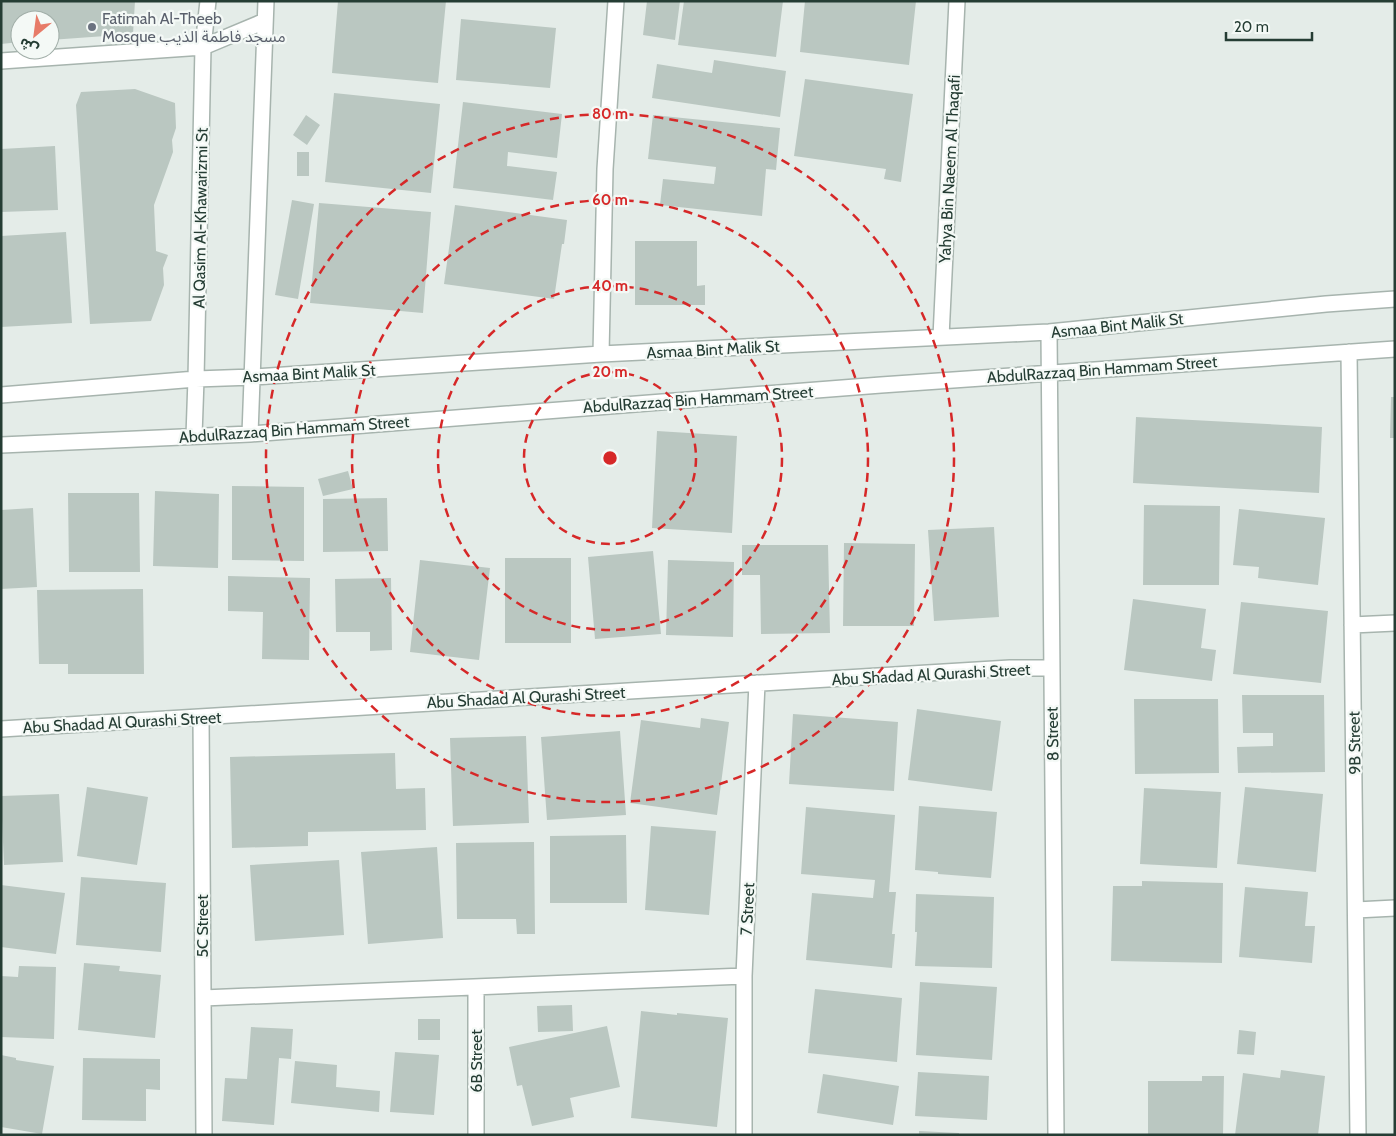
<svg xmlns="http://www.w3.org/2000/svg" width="1396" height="1136" font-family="Cabin,'Noto Sans Arabic',sans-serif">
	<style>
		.building { fill: #bac7c1 }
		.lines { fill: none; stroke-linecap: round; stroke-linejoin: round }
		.minor-casing { stroke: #a7b4ae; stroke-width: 18 }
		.minor { stroke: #fff; stroke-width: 15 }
		.ring { fill: none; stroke: #d62828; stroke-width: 2.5; stroke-dasharray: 9 6 }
		.worship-dot { fill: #6b7280; stroke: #f4f9f6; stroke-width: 2 }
		.labels { text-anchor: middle; stroke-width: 4.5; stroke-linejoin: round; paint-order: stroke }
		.worship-label { font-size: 16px; fill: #5b616d; stroke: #f4f9f6; text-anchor: start }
		.street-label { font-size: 16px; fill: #253d34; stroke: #f4f9f6 }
		.centre { fill: #d62828; stroke: #f4f9f6; stroke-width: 2.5 }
		.ring-label { font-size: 15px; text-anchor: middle; font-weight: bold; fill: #d62828; stroke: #f4f9f6; stroke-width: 4.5; stroke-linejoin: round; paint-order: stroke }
	</style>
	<rect width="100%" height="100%" fill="#e4ece8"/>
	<!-- building -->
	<path class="building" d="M 1,1 L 135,1 L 133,34 L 50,40 L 50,20 L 20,20 L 20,42 L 1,44 Z
		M 338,1 L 446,1 L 438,83 L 332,73 Z
		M 647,1 L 680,1 L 675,40 L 643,35 Z
		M 684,1 L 783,1 L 776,57 L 678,45 Z
		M 805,1 L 916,1 L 909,65 L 800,52 Z
		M 461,19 L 556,28 L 550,88 L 456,80 Z
		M 714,60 L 786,71 L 780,117 L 652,98 L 657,64 L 712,73 Z
		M 805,79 L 913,94 L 901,182 L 884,179 L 886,169 L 794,156 Z
		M 135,89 L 175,103 L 176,128 L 172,140 L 173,152 L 154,205 L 156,251 L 168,255 L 163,268 L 164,285 L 151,321 L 90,324 L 76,105 L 81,92 Z
		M 334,93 L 440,104 L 431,193 L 325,182 Z
		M 463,102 L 562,114 L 557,158 L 508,152 L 507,166 L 557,172 L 553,200 L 453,188 Z
		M 306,115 L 320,125 L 307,145 L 293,135 Z
		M 653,115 L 780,128 L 776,170 L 766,169 L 762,216 L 660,205 L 663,179 L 714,184 L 716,167 L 648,159 Z
		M 55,146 L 58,210 L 1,212 L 1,149 Z
		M 297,152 L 309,152 L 309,176 L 297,176 Z
		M 292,200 L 314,204 L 298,299 L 275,295 Z
		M 319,203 L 431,212 L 423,313 L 310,303 Z
		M 455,205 L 567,220 L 564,244 L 562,244 L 554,299 L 444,284 Z
		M 66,232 L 72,323 L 1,327 L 1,236 Z
		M 635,241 L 697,241 L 697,286 L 705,285 L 705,305 L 635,305 Z
		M 1391,397 L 1395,397 L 1395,438 L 1390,438 Z
		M 1136,417 L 1322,427 L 1319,493 L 1133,483 Z
		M 657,431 L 737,436 L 732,533 L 652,528 Z
		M 348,471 L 353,489 L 323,496 L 318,479 Z
		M 232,486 L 304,487 L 304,561 L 232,560 Z
		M 155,491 L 219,494 L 218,568 L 153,566 Z
		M 68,493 L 139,493 L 140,572 L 69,572 Z
		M 387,498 L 388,551 L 323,552 L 323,499 Z
		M 1144,505 L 1220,506 L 1219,585 L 1143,585 Z
		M 33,508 L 37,587 L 1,589 L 1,510 Z
		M 1239,509 L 1325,518 L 1318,585 L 1258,578 L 1259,567 L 1233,565 Z
		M 994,527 L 999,617 L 934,621 L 928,530 Z
		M 844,543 L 915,544 L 914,626 L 843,626 Z
		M 742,545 L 828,545 L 830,633 L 761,634 L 760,575 L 742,575 Z
		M 653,551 L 661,634 L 595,639 L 588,557 Z
		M 505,558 L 571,558 L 571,643 L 505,643 Z
		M 420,560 L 490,568 L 479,660 L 410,652 Z
		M 668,560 L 734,562 L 733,637 L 666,635 Z
		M 228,576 L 310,578 L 309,660 L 262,659 L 263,612 L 228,611 Z
		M 391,578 L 392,650 L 370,651 L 370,632 L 336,632 L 335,579 Z
		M 143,589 L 144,674 L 68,674 L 68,664 L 39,664 L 37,590 Z
		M 1133,599 L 1206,609 L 1201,648 L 1216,650 L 1212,681 L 1124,670 Z
		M 1241,602 L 1328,611 L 1321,683 L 1233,674 Z
		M 1242,695 L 1324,695 L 1325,772 L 1238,773 L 1237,747 L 1273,746 L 1273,733 L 1243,733 Z
		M 1134,699 L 1218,699 L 1219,773 L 1135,774 Z
		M 917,709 L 1001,721 L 992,791 L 908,780 Z
		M 793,714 L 898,722 L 894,791 L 789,784 Z
		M 701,718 L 729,722 L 717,815 L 630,803 L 641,720 L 700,728 Z
		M 620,731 L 626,815 L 547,820 L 541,737 Z
		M 526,736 L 529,823 L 453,826 L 450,738 Z
		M 395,753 L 396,789 L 425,788 L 426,830 L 308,832 L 308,846 L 232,848 L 230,757 Z
		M 87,787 L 148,797 L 137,865 L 77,856 Z
		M 1245,787 L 1323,794 L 1316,872 L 1237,864 Z
		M 1144,788 L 1221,792 L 1217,868 L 1140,864 Z
		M 59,794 L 63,862 L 4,865 L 1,796 Z
		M 919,806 L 997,812 L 991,878 L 938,874 L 938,872 L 915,870 Z
		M 806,807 L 895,815 L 889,892 L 896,892 L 892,934 L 895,934 L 892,968 L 806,960 L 812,893 L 873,898 L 875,880 L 801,874 Z
		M 651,826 L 716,831 L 709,915 L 645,910 Z
		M 626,835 L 627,903 L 550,903 L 550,836 Z
		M 534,842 L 535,934 L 517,934 L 516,919 L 457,919 L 456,843 Z
		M 437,847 L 443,938 L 368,944 L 361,852 Z
		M 339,860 L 344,935 L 255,941 L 250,865 Z
		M 81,877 L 166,883 L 161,952 L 76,945 Z
		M 1142,881 L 1223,883 L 1222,963 L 1111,961 L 1113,886 L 1142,886 Z
		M 1,885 L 65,893 L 56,954 L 1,947 Z
		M 1245,887 L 1308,892 L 1305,926 L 1315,926 L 1312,963 L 1239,957 Z
		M 916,894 L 994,897 L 992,968 L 915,966 L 917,932 L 915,932 Z
		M 84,963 L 120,966 L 119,971 L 161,975 L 155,1038 L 78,1030 Z
		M 19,966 L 56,967 L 54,1039 L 1,1037 L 1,976 L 18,977 Z
		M 920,982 L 997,987 L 992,1060 L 916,1055 Z
		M 815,989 L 902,998 L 897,1062 L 808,1053 Z
		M 572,1005 L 573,1031 L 538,1032 L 537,1006 Z
		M 641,1011 L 677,1015 L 677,1013 L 728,1018 L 717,1127 L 631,1118 Z
		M 418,1019 L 440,1019 L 440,1040 L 418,1040 Z
		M 607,1026 L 620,1087 L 570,1098 L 574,1117 L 532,1126 L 522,1085 L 517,1086 L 509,1047 Z
		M 251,1027 L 293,1029 L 291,1059 L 279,1058 L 274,1125 L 222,1121 L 225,1078 L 247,1079 Z
		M 1239,1030 L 1256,1032 L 1254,1055 L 1237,1054 Z
		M 395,1052 L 439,1055 L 434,1115 L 390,1112 Z
		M 1,1055 L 16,1058 L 16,1060 L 54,1066 L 42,1134 L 1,1127 Z
		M 83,1058 L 160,1059 L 160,1090 L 146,1089 L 146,1121 L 82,1120 Z
		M 295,1061 L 337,1065 L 336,1087 L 380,1091 L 379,1112 L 291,1103 Z
		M 1281,1070 L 1325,1076 L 1318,1135 L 1235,1135 L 1243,1073 L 1280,1078 Z
		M 918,1072 L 989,1076 L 987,1120 L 915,1116 Z
		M 823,1074 L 899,1086 L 893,1125 L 817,1113 Z
		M 1202,1076 L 1224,1076 L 1223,1135 L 1148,1135 L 1148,1081 L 1202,1081 Z
		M 919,1131 L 959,1133 L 959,1135 L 919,1135 Z"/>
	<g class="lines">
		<defs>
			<path id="minor" d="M 1,61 L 203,47 L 265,21
				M 1049,332 L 1056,1135
				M 941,337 L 957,1
				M 1349,352 L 1358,1135
				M 601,354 L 605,169 L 616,1
				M 1,395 L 196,379 L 253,377 L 601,354 L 1049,332 L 1326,304 L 1395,299
				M 250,434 L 266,1
				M 194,436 L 196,379 L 203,47 L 208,1
				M 1,445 L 250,434 L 881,385 L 1395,349
				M 1352,625 L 1395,623
				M 201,717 L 204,1135
				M 1,729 L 1010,668 L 1051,668
				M 1356,910 L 1395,908
				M 203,998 L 744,976
				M 476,1135 L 476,987
				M 744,1135 L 744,976 L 757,683"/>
		</defs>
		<!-- minor casing -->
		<use href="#minor" class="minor-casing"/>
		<!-- minor -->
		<use href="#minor" class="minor"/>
	</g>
	<!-- distance rings -->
	<g class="ring">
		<circle cx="610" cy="458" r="86"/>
		<circle cx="610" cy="458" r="172"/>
		<circle cx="610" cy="458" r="258"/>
		<circle cx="610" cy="458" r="344"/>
	</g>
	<!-- markers -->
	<circle class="worship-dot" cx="92" cy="27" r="5"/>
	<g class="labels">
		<!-- worship labels -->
		<g class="worship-label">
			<text x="102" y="24">Fatimah Al-Theeb<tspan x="102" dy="18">Mosque مسجد فاطمة الذيب</tspan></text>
		</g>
		<!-- street labels -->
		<g class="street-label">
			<text transform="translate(949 169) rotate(-87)" y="6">Yahya Bin Naeem Al Thaqafi</text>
			<text transform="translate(200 218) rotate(-89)" y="6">Al Qasim Al-Khawarizmi St</text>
			<text transform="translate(1117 325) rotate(-6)" y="6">Asmaa Bint Malik St</text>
			<text transform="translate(713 349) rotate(-3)" y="6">Asmaa Bint Malik St</text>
			<text transform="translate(1102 369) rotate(-4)" y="6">AbdulRazzaq Bin Hammam Street</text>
			<text transform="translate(309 373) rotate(-3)" y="6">Asmaa Bint Malik St</text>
			<text transform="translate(698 399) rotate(-4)" y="6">AbdulRazzaq Bin Hammam Street</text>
			<text transform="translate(294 429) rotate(-4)" y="6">AbdulRazzaq Bin Hammam Street</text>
			<text transform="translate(931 674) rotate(-3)" y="6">Abu Shadad Al Qurashi Street</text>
			<text transform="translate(526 697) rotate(-3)" y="6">Abu Shadad Al Qurashi Street</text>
			<text transform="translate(122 722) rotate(-3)" y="6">Abu Shadad Al Qurashi Street</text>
			<text transform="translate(1052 734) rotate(-91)" y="6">8 Street</text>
			<text transform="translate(1354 743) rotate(-91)" y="6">9B Street</text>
			<text transform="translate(747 909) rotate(-87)" y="6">7 Street</text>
			<text transform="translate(202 926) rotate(-90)" y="6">5C Street</text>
			<text transform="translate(476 1061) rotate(-90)" y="6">6B Street</text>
		</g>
	</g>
	<circle cx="610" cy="458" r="8" class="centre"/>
	<g class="ring-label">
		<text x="610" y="119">80 m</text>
		<text x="610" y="205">60 m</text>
		<text x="610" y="291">40 m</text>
		<text x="610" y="377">20 m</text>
	</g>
	<!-- border -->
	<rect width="1396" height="1136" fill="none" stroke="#253d34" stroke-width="5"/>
	<!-- north arrow -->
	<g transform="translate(35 35) rotate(209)"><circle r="24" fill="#f4f9f6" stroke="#a1aea8"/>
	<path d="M0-4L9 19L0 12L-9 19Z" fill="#e77b68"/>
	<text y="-8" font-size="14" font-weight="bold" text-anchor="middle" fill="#253d34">ش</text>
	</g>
	<!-- scale -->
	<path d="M1226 32v8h86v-8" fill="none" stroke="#253d34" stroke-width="2.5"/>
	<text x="1234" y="32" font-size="15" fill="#253d34" stroke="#f4f9f6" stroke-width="4" paint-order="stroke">20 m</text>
</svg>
